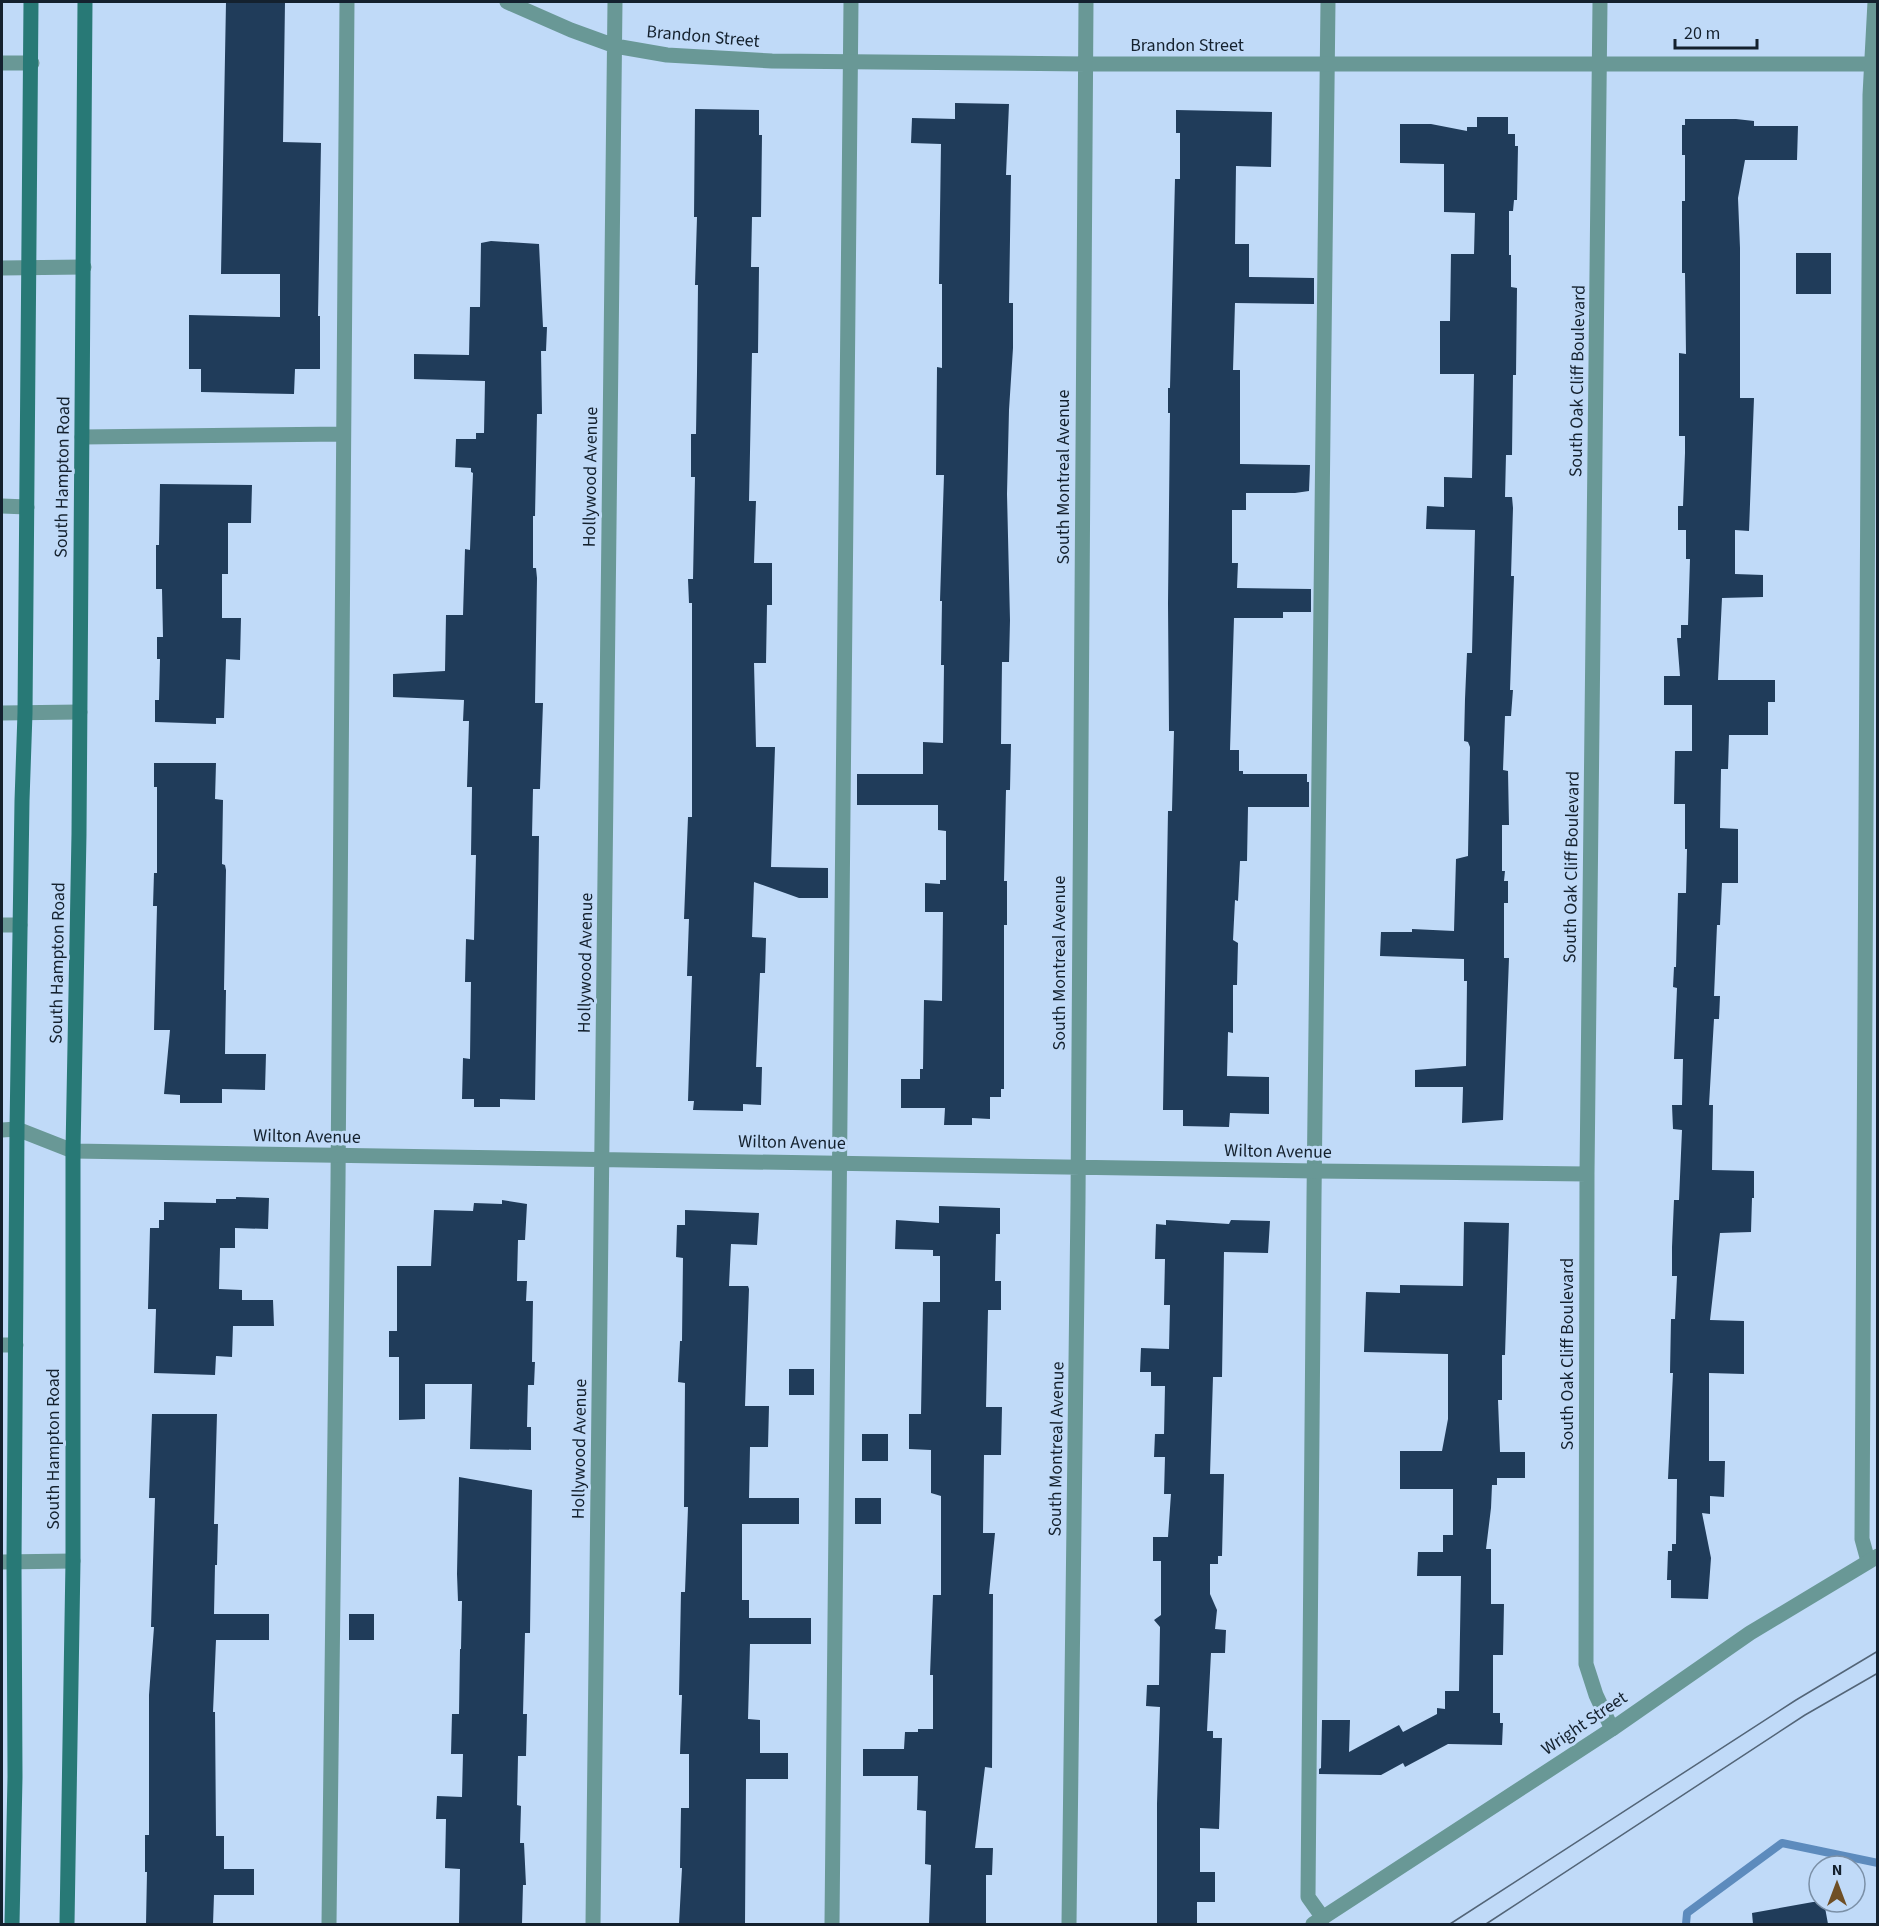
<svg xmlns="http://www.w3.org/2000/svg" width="1879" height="1926" font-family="'Source Sans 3',sans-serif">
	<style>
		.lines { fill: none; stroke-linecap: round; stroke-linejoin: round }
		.stream { stroke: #5d8bbd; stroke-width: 8 }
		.building { fill: #203c5a }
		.service { stroke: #699896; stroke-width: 15 }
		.minor { stroke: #699896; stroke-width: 15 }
		.tertiary { stroke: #699896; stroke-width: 15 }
		.secondary { stroke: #287976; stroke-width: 15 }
		.tram { stroke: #536578; stroke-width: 1.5 }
		.labels { text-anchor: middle; stroke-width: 6; stroke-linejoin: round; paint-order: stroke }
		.street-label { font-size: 18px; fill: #14212e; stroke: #c0daf8 }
	</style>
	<rect width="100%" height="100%" fill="#c0daf8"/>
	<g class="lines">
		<!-- stream -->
		<path class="stream" d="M 1686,1924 L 1687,1913 L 1782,1843 L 1878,1863"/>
	</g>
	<!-- building -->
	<path class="building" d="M 226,2 L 285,2 L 283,142 L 321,143 L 318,316 L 320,316 L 320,369 L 295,369 L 294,394 L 201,392 L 201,369 L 189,369 L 189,315 L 280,317 L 280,274 L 221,274 Z
		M 955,103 L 1009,104 L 1006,175 L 1011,175 L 1009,303 L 1013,303 L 1013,348 L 1009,410 L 1007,494 L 1010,620 L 1009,662 L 1002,662 L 1001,744 L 1011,744 L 1010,790 L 1006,790 L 1004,881 L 1007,881 L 1007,925 L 1004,925 L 1004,1089 L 1001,1089 L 1001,1097 L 990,1097 L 990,1119 L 972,1118 L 972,1125 L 944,1125 L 945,1108 L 901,1108 L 901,1079 L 920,1079 L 920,1069 L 923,1069 L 924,1000 L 942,1001 L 943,912 L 925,912 L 925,883 L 940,884 L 940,880 L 946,880 L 946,831 L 938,830 L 938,805 L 857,805 L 857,774 L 923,774 L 923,742 L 943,743 L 944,665 L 941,665 L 942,601 L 940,601 L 944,475 L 936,475 L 937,367 L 942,368 L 942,284 L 939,284 L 941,144 L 911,143 L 912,118 L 955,119 Z
		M 695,109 L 759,110 L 759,135 L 762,135 L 761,217 L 752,217 L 751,267 L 759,267 L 758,353 L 752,353 L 749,501 L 756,501 L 754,563 L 772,563 L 772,605 L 767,605 L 766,663 L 754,663 L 756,747 L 775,747 L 771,867 L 828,868 L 828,898 L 799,898 L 754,882 L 752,937 L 766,938 L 765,973 L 760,973 L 756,1067 L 762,1067 L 761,1105 L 743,1104 L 743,1111 L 693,1110 L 694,1101 L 688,1101 L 692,976 L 687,976 L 689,919 L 684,919 L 688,817 L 692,817 L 692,603 L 689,603 L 688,579 L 693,579 L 695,477 L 691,477 L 691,434 L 696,434 L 697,372 L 698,285 L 695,285 L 697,217 L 694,217 Z
		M 1176,110 L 1272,112 L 1271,167 L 1236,166 L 1235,244 L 1249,244 L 1249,277 L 1314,278 L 1314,304 L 1235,303 L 1233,370 L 1240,370 L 1240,464 L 1310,465 L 1309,491 L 1295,493 L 1246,493 L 1246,510 L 1232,510 L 1232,563 L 1238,563 L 1237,588 L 1311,589 L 1311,612 L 1283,612 L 1283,618 L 1234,618 L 1230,750 L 1239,750 L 1239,771 L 1243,771 L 1243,774 L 1307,774 L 1307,782 L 1309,782 L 1309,807 L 1248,807 L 1247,861 L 1240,861 L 1238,901 L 1235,900 L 1233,940 L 1238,943 L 1237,985 L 1233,985 L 1233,1033 L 1228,1032 L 1227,1076 L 1269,1077 L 1269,1114 L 1230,1113 L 1229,1127 L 1183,1126 L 1183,1110 L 1163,1110 L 1168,811 L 1172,811 L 1174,731 L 1169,731 L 1168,604 L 1170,413 L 1168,413 L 1168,388 L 1170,388 L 1175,179 L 1180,179 L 1180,133 L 1176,133 Z
		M 1477,117 L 1508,117 L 1508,134 L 1515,134 L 1515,146 L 1518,146 L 1517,200 L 1514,200 L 1513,211 L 1509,211 L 1509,255 L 1511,255 L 1511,287 L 1517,288 L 1516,375 L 1513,375 L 1512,455 L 1506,455 L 1505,497 L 1512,497 L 1513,508 L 1511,576 L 1514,576 L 1510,690 L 1513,690 L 1511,716 L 1505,716 L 1503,770 L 1508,771 L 1509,825 L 1502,825 L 1502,871 L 1505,871 L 1504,881 L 1508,881 L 1508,903 L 1504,903 L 1504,958 L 1509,958 L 1503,1120 L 1462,1123 L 1463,1087 L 1415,1087 L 1415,1070 L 1466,1066 L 1467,981 L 1464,981 L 1464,959 L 1380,956 L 1381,932 L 1412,932 L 1412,929 L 1454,931 L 1456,859 L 1468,856 L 1470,747 L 1468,742 L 1464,741 L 1465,699 L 1467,653 L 1472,653 L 1475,530 L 1426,529 L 1427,506 L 1444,507 L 1444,477 L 1472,478 L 1474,374 L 1440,374 L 1440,321 L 1450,321 L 1451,254 L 1474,254 L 1475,213 L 1444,212 L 1444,164 L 1400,163 L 1400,124 L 1431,124 L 1467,131 L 1467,127 L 1477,127 Z
		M 1685,119 L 1736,119 L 1754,121 L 1754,126 L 1798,126 L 1797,160 L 1745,160 L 1738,198 L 1740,248 L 1740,398 L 1754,398 L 1749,531 L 1735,530 L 1735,574 L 1763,575 L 1763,597 L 1722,598 L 1718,680 L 1775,680 L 1775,702 L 1768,702 L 1768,735 L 1729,735 L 1728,769 L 1721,769 L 1720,828 L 1738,829 L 1738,883 L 1722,883 L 1720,925 L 1717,925 L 1714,996 L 1720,996 L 1719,1019 L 1714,1019 L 1709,1105 L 1713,1105 L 1712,1170 L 1754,1171 L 1754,1198 L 1752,1198 L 1751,1232 L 1720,1233 L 1710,1320 L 1744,1321 L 1744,1374 L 1709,1373 L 1709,1461 L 1725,1461 L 1724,1497 L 1710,1496 L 1710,1514 L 1702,1513 L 1711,1558 L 1708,1599 L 1671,1598 L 1671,1580 L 1667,1580 L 1668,1551 L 1672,1551 L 1672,1544 L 1676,1544 L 1677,1479 L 1668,1479 L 1673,1373 L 1670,1373 L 1671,1319 L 1675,1319 L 1677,1276 L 1672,1276 L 1672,1247 L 1674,1200 L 1679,1200 L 1682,1130 L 1673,1129 L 1672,1105 L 1682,1105 L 1683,1059 L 1674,1059 L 1677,988 L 1673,987 L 1674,967 L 1676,967 L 1678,893 L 1686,893 L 1687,849 L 1685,849 L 1685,804 L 1674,804 L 1675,751 L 1692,751 L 1692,705 L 1664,705 L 1664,676 L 1680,676 L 1677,638 L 1681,638 L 1681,625 L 1688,625 L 1690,559 L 1686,559 L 1686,530 L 1678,530 L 1678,506 L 1683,506 L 1685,453 L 1685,436 L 1679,436 L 1679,353 L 1686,354 L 1685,273 L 1682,273 L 1682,201 L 1685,201 L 1685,155 L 1682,155 L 1682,125 L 1685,125 Z
		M 491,241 L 539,244 L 543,327 L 547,327 L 546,351 L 541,351 L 542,414 L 537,414 L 535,516 L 533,516 L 533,568 L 536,568 L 537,578 L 535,703 L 543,703 L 540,789 L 533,789 L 532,836 L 539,836 L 535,1100 L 500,1099 L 500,1107 L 474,1107 L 474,1099 L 462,1099 L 463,1058 L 470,1059 L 471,982 L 465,982 L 466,939 L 474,940 L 476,855 L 471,855 L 472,787 L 467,787 L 469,721 L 463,721 L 464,700 L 393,697 L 393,674 L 445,671 L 446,615 L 463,615 L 465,549 L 470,550 L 473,473 L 471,472 L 471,468 L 455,467 L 456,439 L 476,439 L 476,433 L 484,433 L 485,381 L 414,379 L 414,354 L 469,355 L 470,307 L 480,307 L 481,243 Z
		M 1796,253 L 1831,253 L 1831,294 L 1796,294 Z
		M 160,484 L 252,485 L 251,523 L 228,523 L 228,574 L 222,574 L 222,618 L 241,618 L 240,660 L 226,659 L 224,718 L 216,718 L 216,724 L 155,722 L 155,700 L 159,700 L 160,659 L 157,659 L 157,637 L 163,637 L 162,589 L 156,589 L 156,545 L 159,545 Z
		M 154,763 L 216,763 L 215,799 L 223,800 L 222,864 L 225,865 L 226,870 L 224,990 L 226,990 L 225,1054 L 266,1054 L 265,1090 L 222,1089 L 222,1103 L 180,1103 L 180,1095 L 164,1094 L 170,1030 L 154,1030 L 157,906 L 153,906 L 154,873 L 157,873 L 157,787 L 154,787 Z
		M 236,1197 L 269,1198 L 268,1229 L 235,1228 L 235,1248 L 220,1248 L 219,1289 L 242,1290 L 242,1300 L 273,1300 L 274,1326 L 233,1326 L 232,1357 L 216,1356 L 215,1375 L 154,1373 L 156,1309 L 148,1309 L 150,1228 L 159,1228 L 159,1220 L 164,1220 L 164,1202 L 216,1203 L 216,1199 L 236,1199 Z
		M 502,1200 L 527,1204 L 525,1240 L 518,1240 L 517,1281 L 527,1281 L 526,1301 L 533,1301 L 532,1362 L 535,1362 L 534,1385 L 528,1385 L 527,1427 L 531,1427 L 531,1450 L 470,1449 L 472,1384 L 425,1384 L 425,1419 L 399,1420 L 399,1357 L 389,1357 L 389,1331 L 397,1331 L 397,1266 L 431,1266 L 434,1210 L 473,1211 L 474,1203 L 502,1204 Z
		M 939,1206 L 1000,1208 L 1000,1234 L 996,1234 L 995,1281 L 1001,1281 L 1001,1310 L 988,1310 L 986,1407 L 1002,1407 L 1001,1455 L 984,1455 L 983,1533 L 995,1533 L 989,1594 L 993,1594 L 992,1768 L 985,1767 L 975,1848 L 993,1848 L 992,1875 L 986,1875 L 986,1924 L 929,1924 L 931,1865 L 925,1864 L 926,1811 L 917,1810 L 918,1776 L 863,1776 L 863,1749 L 904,1749 L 905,1732 L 918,1732 L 918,1729 L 933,1729 L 933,1675 L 930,1675 L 933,1595 L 941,1595 L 941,1496 L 931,1493 L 931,1450 L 909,1449 L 909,1414 L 921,1414 L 923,1302 L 940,1302 L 940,1256 L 933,1256 L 933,1250 L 895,1249 L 896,1220 L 939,1223 Z
		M 685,1210 L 759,1213 L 757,1245 L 731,1244 L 729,1286 L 748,1286 L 749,1289 L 745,1406 L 769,1406 L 768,1447 L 750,1447 L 749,1498 L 799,1498 L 799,1524 L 742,1524 L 742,1600 L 749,1600 L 749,1618 L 811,1618 L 811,1644 L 750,1644 L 748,1719 L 760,1720 L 760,1753 L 788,1753 L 788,1779 L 746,1779 L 745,1924 L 679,1924 L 682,1868 L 680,1868 L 681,1808 L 689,1808 L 689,1754 L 680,1754 L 682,1695 L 679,1695 L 681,1592 L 685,1592 L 688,1507 L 684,1507 L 685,1383 L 678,1382 L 680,1341 L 682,1341 L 683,1258 L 676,1257 L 677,1225 L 685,1225 Z
		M 1166,1220 L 1229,1224 L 1231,1220 L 1270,1221 L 1268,1253 L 1224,1252 L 1222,1377 L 1213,1377 L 1210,1474 L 1224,1474 L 1222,1556 L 1218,1556 L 1218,1564 L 1210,1564 L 1210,1594 L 1217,1610 L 1215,1629 L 1226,1630 L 1225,1653 L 1211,1653 L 1207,1731 L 1213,1731 L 1213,1738 L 1222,1738 L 1219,1829 L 1200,1828 L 1200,1872 L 1215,1872 L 1215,1902 L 1197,1902 L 1197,1924 L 1157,1924 L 1157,1804 L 1160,1707 L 1146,1706 L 1147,1685 L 1159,1685 L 1160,1627 L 1154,1620 L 1161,1615 L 1161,1561 L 1153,1561 L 1153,1537 L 1168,1537 L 1171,1494 L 1164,1494 L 1165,1457 L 1154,1457 L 1155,1434 L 1164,1434 L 1165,1386 L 1151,1386 L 1151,1372 L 1140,1372 L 1141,1348 L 1169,1349 L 1170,1305 L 1164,1305 L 1165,1259 L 1155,1259 L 1156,1224 L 1166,1225 Z
		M 1464,1222 L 1509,1223 L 1505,1355 L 1502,1355 L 1502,1400 L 1498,1400 L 1500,1452 L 1525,1452 L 1525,1478 L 1497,1478 L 1497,1485 L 1492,1485 L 1491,1508 L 1486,1549 L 1491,1549 L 1491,1604 L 1504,1604 L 1503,1655 L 1493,1655 L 1493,1713 L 1500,1713 L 1500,1723 L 1503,1723 L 1502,1745 L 1448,1744 L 1405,1767 L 1403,1763 L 1381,1775 L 1319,1774 L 1319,1769 L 1321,1768 L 1322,1720 L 1350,1720 L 1349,1752 L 1399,1725 L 1403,1732 L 1437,1714 L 1437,1708 L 1445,1709 L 1445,1691 L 1459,1691 L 1461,1576 L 1417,1576 L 1418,1552 L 1443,1552 L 1443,1535 L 1453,1535 L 1453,1489 L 1400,1489 L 1400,1451 L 1442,1451 L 1448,1419 L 1448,1354 L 1364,1352 L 1366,1292 L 1400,1293 L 1400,1285 L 1463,1286 Z
		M 789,1369 L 814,1369 L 814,1395 L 789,1395 Z
		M 152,1414 L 217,1414 L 214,1524 L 218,1524 L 217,1565 L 215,1565 L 214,1614 L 269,1614 L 269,1640 L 216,1640 L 213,1712 L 215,1712 L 216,1836 L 224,1836 L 224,1869 L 254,1869 L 254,1895 L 214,1895 L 213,1924 L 146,1924 L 147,1872 L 145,1872 L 145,1835 L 149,1835 L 149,1695 L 154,1627 L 151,1627 L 155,1498 L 149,1498 Z
		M 862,1434 L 888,1434 L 888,1461 L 862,1461 Z
		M 459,1477 L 532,1490 L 530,1633 L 525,1633 L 523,1714 L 527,1714 L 526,1756 L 518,1756 L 517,1805 L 521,1806 L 520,1843 L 524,1843 L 526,1885 L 523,1885 L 522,1924 L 459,1924 L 460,1869 L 445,1868 L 446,1819 L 436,1819 L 437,1796 L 462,1797 L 463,1754 L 451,1754 L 452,1714 L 459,1714 L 460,1649 L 461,1649 L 462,1601 L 458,1601 L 457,1574 Z
		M 855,1498 L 881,1498 L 881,1524 L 855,1524 Z
		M 349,1614 L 374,1614 L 374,1640 L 349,1640 Z
		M 1813,1902 L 1824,1902 L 1828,1924 L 1753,1924 L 1752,1913 Z"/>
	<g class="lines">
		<!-- service -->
		<path class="service" d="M 2,63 L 32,63
			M 82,437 L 343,434
			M 2,506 L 27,507
			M 2,925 L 20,925
			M 2,1345 L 16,1345
			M 1868,1561 L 1862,1539 L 1870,95 L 1875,2
			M 1323,1918 L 1308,1897 L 1314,1198 L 1328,2
			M 329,1924 L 338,1183 L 347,2
			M 832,1924 L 851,2"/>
		<!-- minor -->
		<path class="minor" d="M 507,2 L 571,30 L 615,46 L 667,55 L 772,61 L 1086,64 L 1878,64
			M 1600,2 L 1587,1174 L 1586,1664 L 1596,1695 L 1612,1729
			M 2,268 L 84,267
			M 2,713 L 80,712
			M 2,1130 L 17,1129 L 73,1151 L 1315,1171 L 1587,1174
			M 2,1562 L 73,1561
			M 593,1924 L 615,2
			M 1069,1924 L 1078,1202 L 1086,2"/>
		<!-- tertiary -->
		<path class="tertiary" d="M 1313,1924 L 1612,1729 L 1750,1633 L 1878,1556"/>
		<!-- secondary -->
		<path class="secondary" d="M 12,1924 L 15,1777 L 14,1562 L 17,1129 L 22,801 L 25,713 L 31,2
			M 67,1924 L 73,1561 L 73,1151 L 79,834 L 85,2"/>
		<!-- tram -->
		<path class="tram" d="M 1450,1924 L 1796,1700 L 1878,1651
			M 1486,1924 L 1805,1715 L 1878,1673"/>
	</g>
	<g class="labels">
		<!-- street labels -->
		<g class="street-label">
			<text transform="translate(703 36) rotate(5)" y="6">Brandon Street</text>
			<text x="1187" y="51">Brandon Street</text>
			<text transform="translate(1577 381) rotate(-89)" y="6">South Oak Cliff Boulevard</text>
			<text transform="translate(62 477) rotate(-89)" y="6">South Hampton Road</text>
			<text transform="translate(590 477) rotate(-89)" y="6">Hollywood Avenue</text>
			<text transform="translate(1063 477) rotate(-90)" y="6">South Montreal Avenue</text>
			<text transform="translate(1571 867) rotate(-89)" y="6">South Oak Cliff Boulevard</text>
			<text transform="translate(57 963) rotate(-89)" y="6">South Hampton Road</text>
			<text transform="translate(585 963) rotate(-89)" y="6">Hollywood Avenue</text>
			<text transform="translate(1059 963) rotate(-90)" y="6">South Montreal Avenue</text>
			<text transform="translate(307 1136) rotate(1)" y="6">Wilton Avenue</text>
			<text transform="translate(792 1142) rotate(1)" y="6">Wilton Avenue</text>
			<text transform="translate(1278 1151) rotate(1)" y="6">Wilton Avenue</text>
			<text transform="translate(1567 1354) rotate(-90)" y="6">South Oak Cliff Boulevard</text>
			<text transform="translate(53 1449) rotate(-90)" y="6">South Hampton Road</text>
			<text transform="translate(579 1449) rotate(-89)" y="6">Hollywood Avenue</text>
			<text transform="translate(1056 1449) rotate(-89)" y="6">South Montreal Avenue</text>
			<text transform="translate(1584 1723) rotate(-34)" y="6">Wright Street</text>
		</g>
	</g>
	<!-- border -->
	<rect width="1879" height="1926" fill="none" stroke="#14212e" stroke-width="6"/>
	<!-- north arrow -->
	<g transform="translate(1837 1884)"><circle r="28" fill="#c0daf8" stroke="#7b90a7" stroke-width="1.5"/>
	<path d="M0-4.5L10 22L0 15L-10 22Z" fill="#6f4f25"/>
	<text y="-9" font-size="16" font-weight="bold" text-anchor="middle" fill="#14212e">N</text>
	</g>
	<!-- scale -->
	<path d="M1675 39v9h82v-9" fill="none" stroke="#14212e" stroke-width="3"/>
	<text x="1684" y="39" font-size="18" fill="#14212e" stroke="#c0daf8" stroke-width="4.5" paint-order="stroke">20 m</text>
</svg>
